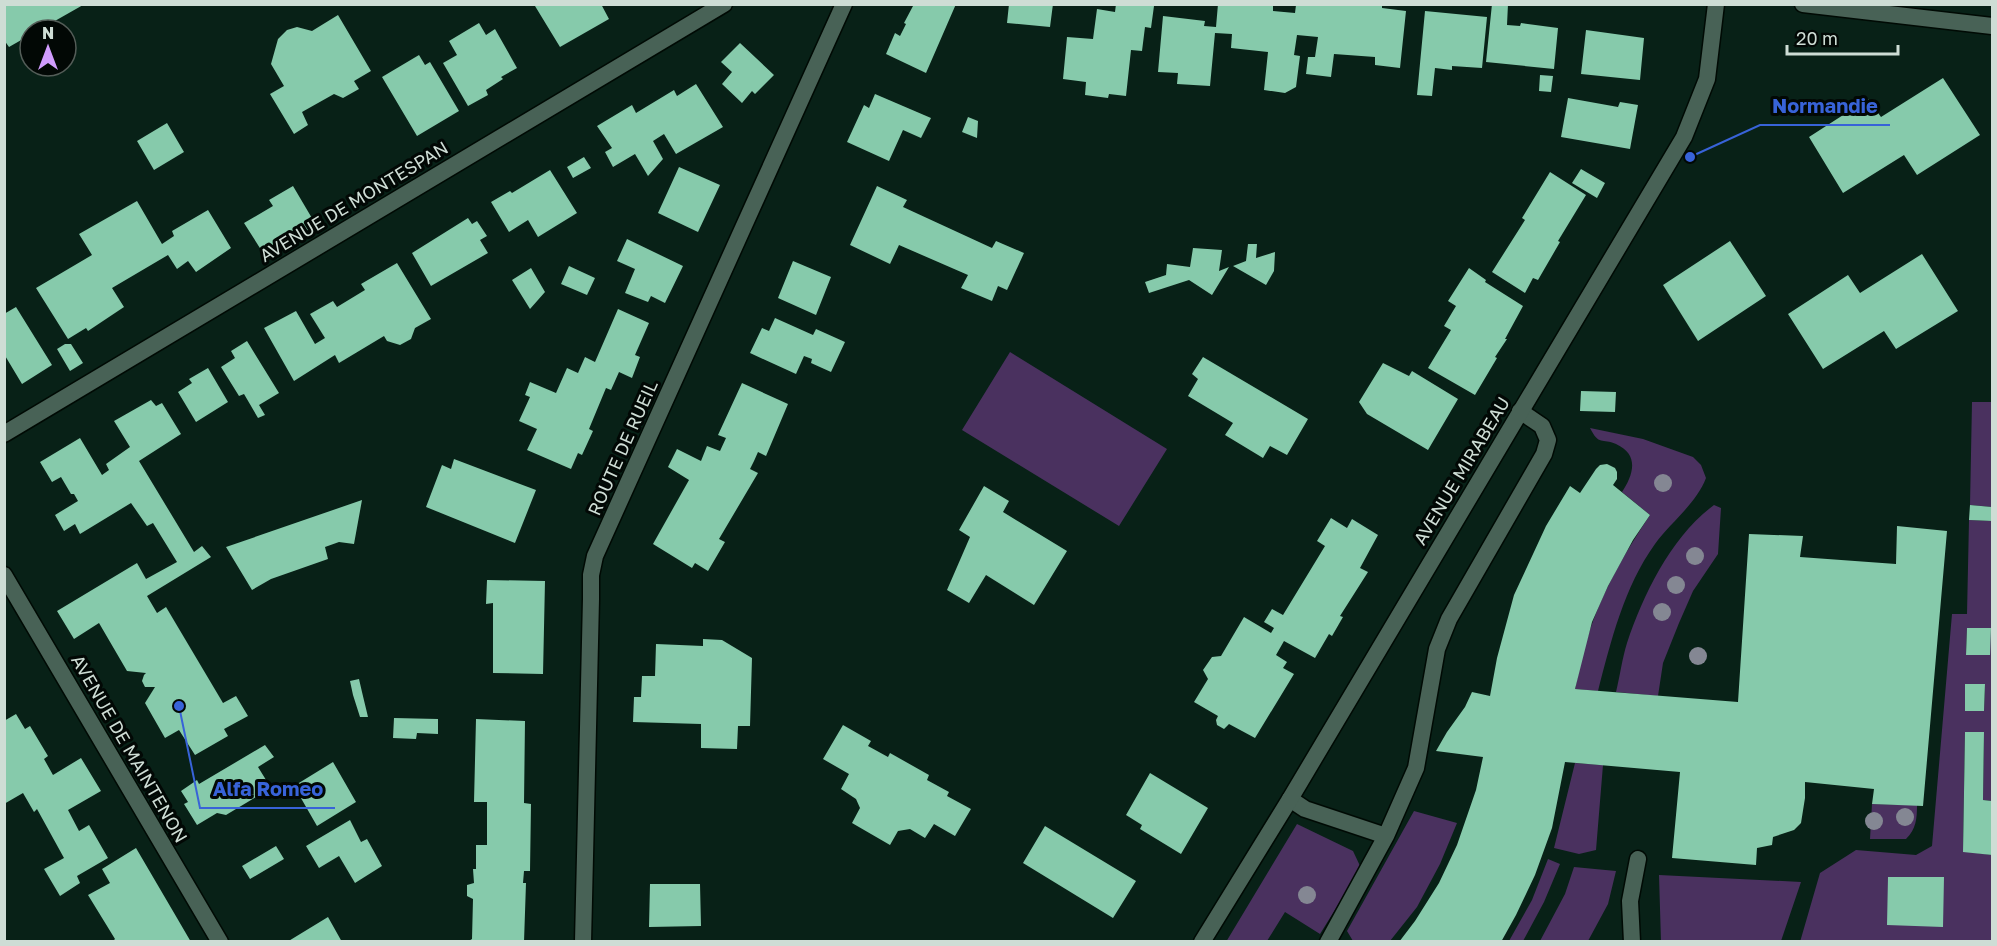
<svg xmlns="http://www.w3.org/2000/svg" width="1997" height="946" font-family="'Golos Text',sans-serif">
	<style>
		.green { fill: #4a315f; fill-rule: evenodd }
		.building { fill: #86caab }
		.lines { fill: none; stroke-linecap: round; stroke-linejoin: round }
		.service-casing { stroke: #000a04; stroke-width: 19 }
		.minor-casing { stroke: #000a04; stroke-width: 19 }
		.tertiary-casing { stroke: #000a04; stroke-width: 19 }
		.service { stroke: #486256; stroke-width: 16 }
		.minor { stroke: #486256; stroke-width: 16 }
		.tertiary { stroke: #486256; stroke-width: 16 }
		.tree { fill: #848793 }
		.labels { text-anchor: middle; stroke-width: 6; stroke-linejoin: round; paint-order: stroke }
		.street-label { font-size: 18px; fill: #ceddd5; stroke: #020805 }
		.leader { fill: none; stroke: #3863d8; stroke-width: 2 }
		.callout-dot { fill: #3863d8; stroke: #020805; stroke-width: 2 }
		.callout-label { font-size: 20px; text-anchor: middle; font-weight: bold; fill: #3863d8; stroke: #020805; stroke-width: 6; stroke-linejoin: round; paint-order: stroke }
	</style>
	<rect width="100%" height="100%" fill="#082117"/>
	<!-- green -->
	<path class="green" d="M 1010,352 L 1167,449 L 1119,526 L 962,430 Z
		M 1972,402 L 1992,402 L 1992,507 L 1970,505 Z
		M 1590,428 L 1643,439 L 1693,457 L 1701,465 L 1706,478 C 1696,504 1671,522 1655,544 C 1624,587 1611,641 1598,691 L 1575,689 C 1580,666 1585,643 1593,621 C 1607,583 1628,548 1650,515 L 1622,492 C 1633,475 1640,455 1616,444 C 1602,438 1599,446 1590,428 Z
		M 1714,505 L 1721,508 L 1718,554 L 1693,591 L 1679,623 L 1663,663 L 1658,696 L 1616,692 C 1620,676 1622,659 1627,643 C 1644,593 1671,537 1714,505 Z
		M 1969,520 L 1992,521 L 1992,801 L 1983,800 L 1984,733 L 1965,732 L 1963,851 L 1992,855 L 1992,941 L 1800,942 L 1820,873 L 1856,850 L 1916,855 L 1932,846 L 1952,614 L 1967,614 ZM 1967,628 L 1990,629 L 1990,655 L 1966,655 ZM 1966,684 L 1985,684 L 1984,711 L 1965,711 Z
		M 1575,763 L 1603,765 L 1596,850 L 1579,854 L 1554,848 Z
		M 1872,804 L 1917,805 C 1917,819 1916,829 1906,839 L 1870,839 Z
		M 1414,811 L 1457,823 L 1440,864 L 1417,907 L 1390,941 L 1353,941 L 1347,931 Z
		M 1297,824 L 1353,851 L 1361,868 L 1320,934 L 1285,912 L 1267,941 L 1226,942 Z
		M 1548,859 L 1560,864 L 1544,902 L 1523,941 L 1509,941 L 1532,900 Z
		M 1574,867 L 1616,871 L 1608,904 L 1588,941 L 1540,941 L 1565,894 Z
		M 1659,875 L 1801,882 L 1781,941 L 1661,942 Z"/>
	<!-- building -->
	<path class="building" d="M 538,4 L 601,4 L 609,19 L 560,47 L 535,6 Z
		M 909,4 L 956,4 L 926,73 L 886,54 L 895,33 L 900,36 L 906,24 L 904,23 L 913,6 Z
		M 1009,4 L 1053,4 L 1050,27 L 1007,23 Z
		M 1116,4 L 1154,6 L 1151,28 L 1145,27 L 1142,51 L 1131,50 L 1126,96 L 1109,94 L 1108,98 L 1085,95 L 1086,82 L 1063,79 L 1067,37 L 1093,39 L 1097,9 L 1115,12 Z
		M 1218,4 L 1273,6 L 1273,11 L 1295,13 L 1296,5 L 1382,5 L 1382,8 L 1406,11 L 1400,68 L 1375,65 L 1375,57 L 1334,54 L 1331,77 L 1306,74 L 1308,57 L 1315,57 L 1318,37 L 1297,35 L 1294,55 L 1300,56 L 1296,87 L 1285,93 L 1264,90 L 1268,52 L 1231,48 L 1232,34 L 1215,33 L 1210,86 L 1177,84 L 1178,73 L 1158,72 L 1163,16 L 1205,21 L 1204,26 L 1216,27 Z
		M 1492,4 L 1508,4 L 1507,25 L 1520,26 L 1521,23 L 1558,28 L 1554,69 L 1486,62 Z
		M 4,5 L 83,5 L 39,30 L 30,30 L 30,35 L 9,47 L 4,40 Z
		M 1425,11 L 1487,17 L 1482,68 L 1452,66 L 1452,70 L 1435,68 L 1432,96 L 1417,95 Z
		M 338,15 L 371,71 L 354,81 L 359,89 L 343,98 L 334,94 L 302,112 L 308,125 L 294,134 L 270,94 L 284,86 L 271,64 L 278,39 L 287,30 L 297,27 L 312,31 Z
		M 479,23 L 486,35 L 495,29 L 517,68 L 501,77 L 503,79 L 486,90 L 488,95 L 468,106 L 443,63 L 457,55 L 449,41 Z
		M 1586,30 L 1644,38 L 1640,80 L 1581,74 Z
		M 740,43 L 774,75 L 755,94 L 752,91 L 742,103 L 722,84 L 732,72 L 721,62 Z
		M 419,55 L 425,65 L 430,62 L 459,111 L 417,136 L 382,77 Z
		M 1540,75 L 1553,76 L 1551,92 L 1539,91 Z
		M 1943,78 L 1980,135 L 1917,175 L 1904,155 L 1843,193 L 1809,137 L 1868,99 L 1881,117 Z
		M 696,84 L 723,127 L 676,154 L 664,134 L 653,141 L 663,159 L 648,176 L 635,154 L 613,167 L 605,152 L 612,148 L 597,126 L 632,105 L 636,113 L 674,90 L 677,96 Z
		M 875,94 L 931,118 L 921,138 L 903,130 L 889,161 L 847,142 L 864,105 L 869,108 Z
		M 1568,98 L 1618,107 L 1620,102 L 1638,105 L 1630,149 L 1561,137 Z
		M 968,117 L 978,121 L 977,138 L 962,132 Z
		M 167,123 L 184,152 L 154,170 L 137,141 Z
		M 584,157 L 591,168 L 573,178 L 567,167 Z
		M 679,167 L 720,185 L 698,232 L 658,213 Z
		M 1581,169 L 1605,183 L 1597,198 L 1572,183 Z
		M 550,170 L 577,213 L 538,237 L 528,220 L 509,232 L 491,202 L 510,191 L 512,193 Z
		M 1550,172 L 1586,195 L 1558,241 L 1560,242 L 1538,280 L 1533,278 L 1525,293 L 1492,272 L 1525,220 L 1522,218 Z
		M 293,186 L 316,225 L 265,256 L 244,223 L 273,206 L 269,200 Z
		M 877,186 L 907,200 L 903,207 L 992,248 L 996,241 L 1024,253 L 1007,290 L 998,286 L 992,301 L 961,288 L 968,275 L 899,245 L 890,264 L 850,245 Z
		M 137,201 L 162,244 L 174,236 L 172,231 L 208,210 L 231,248 L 196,272 L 188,261 L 177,269 L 168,255 L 112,288 L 124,307 L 88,331 L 86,328 L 68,339 L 36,288 L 92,255 L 79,234 Z
		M 468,218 L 472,224 L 477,221 L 487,236 L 480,240 L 488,253 L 431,286 L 412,253 Z
		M 627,239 L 683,266 L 665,303 L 651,296 L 648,302 L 625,293 L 635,269 L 617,261 Z
		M 1730,241 L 1766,296 L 1698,341 L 1663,285 Z
		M 1248,244 L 1257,244 L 1256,258 L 1275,252 L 1274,271 L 1266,285 L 1233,266 L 1246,261 Z
		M 1193,248 L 1222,250 L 1219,271 L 1229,267 L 1212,295 L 1189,280 L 1149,293 L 1145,282 L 1166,275 L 1167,264 L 1190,267 Z
		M 1922,254 L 1958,311 L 1896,349 L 1884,331 L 1823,369 L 1788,314 L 1848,275 L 1860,293 Z
		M 793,261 L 831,277 L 816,315 L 778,298 Z
		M 397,263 L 431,319 L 415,328 L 411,339 L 400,345 L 387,341 L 384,336 L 339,363 L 335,355 L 294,381 L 264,328 L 296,311 L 315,344 L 325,338 L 310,314 L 333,301 L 337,307 L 365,290 L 361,284 Z
		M 569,266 L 595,278 L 587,295 L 561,284 Z
		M 531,268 L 545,292 L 530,309 L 512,280 Z
		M 1469,268 L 1486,280 L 1485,282 L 1523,306 L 1505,339 L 1507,339 L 1495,357 L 1497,358 L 1475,395 L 1428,368 L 1451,330 L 1444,326 L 1456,306 L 1448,301 Z
		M 16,307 L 52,365 L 22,384 L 4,354 L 4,314 Z
		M 618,309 L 649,323 L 635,355 L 640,357 L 632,378 L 619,372 L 611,390 L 606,388 L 589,429 L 593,431 L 582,455 L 578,453 L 571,469 L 527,450 L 537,429 L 519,421 L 530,397 L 525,395 L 530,382 L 556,393 L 567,368 L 578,373 L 585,357 L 595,362 Z
		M 775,318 L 813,335 L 816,329 L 845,342 L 831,372 L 811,363 L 812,359 L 804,356 L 796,374 L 750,353 L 762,328 L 769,331 Z
		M 247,341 L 279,393 L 259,405 L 265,415 L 258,418 L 244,394 L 239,396 L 221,367 L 235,358 L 231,351 Z
		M 65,344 L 71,344 L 83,363 L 70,371 L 57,349 Z
		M 1203,357 L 1308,419 L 1287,455 L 1270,446 L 1263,458 L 1225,435 L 1233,423 L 1188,396 L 1198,379 L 1192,374 Z
		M 1383,363 L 1409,376 L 1412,371 L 1458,399 L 1428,450 L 1367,414 L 1359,402 Z
		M 208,368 L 228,402 L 196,422 L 178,392 L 192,383 L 189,379 Z
		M 742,383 L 788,404 L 766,456 L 758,452 L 754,461 L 750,469 L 758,473 L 719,539 L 725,542 L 708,571 L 695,563 L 692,568 L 653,544 L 689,480 L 668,467 L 677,449 L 701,461 L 707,446 L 720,451 L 726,438 L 718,435 Z
		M 1581,391 L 1616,392 L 1615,412 L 1580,411 Z
		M 151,400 L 156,406 L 162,403 L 181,434 L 139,461 L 194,552 L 202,546 L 211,557 L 147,596 L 157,613 L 166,607 L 223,703 L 236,696 L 248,716 L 224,729 L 228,736 L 195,755 L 179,730 L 165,738 L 145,703 L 155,687 L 145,687 L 142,681 L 144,675 L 146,673 L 127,671 L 99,623 L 74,639 L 57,611 L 137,563 L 146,579 L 177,562 L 153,523 L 147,526 L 131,503 L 80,534 L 75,524 L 64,531 L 55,515 L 78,501 L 74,494 L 71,494 L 61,477 L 52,482 L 40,462 L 80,438 L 102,475 L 109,470 L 106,464 L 130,447 L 114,421 Z
		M 454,459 L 536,490 L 515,543 L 426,507 L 442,465 L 451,469 Z
		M 1607,464 L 1615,468 L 1617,472 L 1617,479 L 1613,485 L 1650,515 L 1633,540 L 1608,586 L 1592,622 L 1575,689 L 1738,702 L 1749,534 L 1803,536 L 1800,557 L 1896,564 L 1897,526 L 1947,531 L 1923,806 L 1872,804 L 1874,789 L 1805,782 L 1805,798 L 1801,823 L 1794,830 L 1773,837 L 1772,845 L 1757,848 L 1756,865 L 1672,858 L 1680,772 L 1565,762 L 1552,828 L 1535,875 L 1516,915 L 1501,942 L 1399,942 L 1415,921 L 1439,883 L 1457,845 L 1476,790 L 1483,757 L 1436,751 L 1447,732 L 1465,707 L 1472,692 L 1490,696 L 1497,658 L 1514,595 L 1546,526 L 1570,486 L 1580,493 L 1596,469 L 1600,465 Z
		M 984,486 L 1009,501 L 1003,512 L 1067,551 L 1034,605 L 986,575 L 969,603 L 947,590 L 970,537 L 959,530 Z
		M 362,500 L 354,544 L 339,542 L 325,547 L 328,559 L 271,579 L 252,590 L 226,547 Z
		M 1970,505 L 1992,507 L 1992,521 L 1969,520 Z
		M 1331,518 L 1347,528 L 1352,519 L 1378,535 L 1360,568 L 1368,572 L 1340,616 L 1343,617 L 1332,636 L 1329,634 L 1315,658 L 1284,641 L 1276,655 L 1287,662 L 1283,668 L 1294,674 L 1255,738 L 1229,724 L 1224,729 L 1217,725 L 1216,720 L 1218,716 L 1194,702 L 1208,679 L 1203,670 L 1212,657 L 1221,656 L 1244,617 L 1271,633 L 1274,628 L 1264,622 L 1272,609 L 1283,615 L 1325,546 L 1317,541 Z
		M 487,580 L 545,581 L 543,674 L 493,673 L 493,603 L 486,604 Z
		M 1967,628 L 1991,628 L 1990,655 L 1966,655 Z
		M 703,639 L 722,640 L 752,658 L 750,726 L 738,726 L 737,749 L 701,748 L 701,724 L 633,722 L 634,697 L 641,697 L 642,676 L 655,676 L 656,644 L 703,646 Z
		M 359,679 L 362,692 L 368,717 L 360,717 L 353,695 L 350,681 Z
		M 1965,684 L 1985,684 L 1984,711 L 1965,711 Z
		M 16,714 L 25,729 L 30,726 L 48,756 L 44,759 L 53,775 L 81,758 L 101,791 L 68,810 L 79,831 L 89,825 L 108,858 L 77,876 L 80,883 L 60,896 L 44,869 L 64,858 L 37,809 L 34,812 L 23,793 L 4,804 L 4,721 Z
		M 394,718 L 438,719 L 438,734 L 417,733 L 416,739 L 393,738 Z
		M 476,719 L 525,721 L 524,803 L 531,804 L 530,871 L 524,871 L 523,883 L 526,883 L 524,942 L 467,942 L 472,939 L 473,899 L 467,896 L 467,885 L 474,883 L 473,869 L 476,869 L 476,845 L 487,845 L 487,802 L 474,802 Z
		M 843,725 L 871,741 L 868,746 L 888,757 L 890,753 L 929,775 L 927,780 L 949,792 L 947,796 L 971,809 L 955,836 L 934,824 L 925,838 L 910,829 L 898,831 L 890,845 L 852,823 L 860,808 L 856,799 L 841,789 L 849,774 L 823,759 Z
		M 1965,732 L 1984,732 L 1983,800 L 1992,801 L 1992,855 L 1963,852 Z
		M 265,745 L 274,757 L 258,767 L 271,788 L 226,815 L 217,813 L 197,825 L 184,804 L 188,802 L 181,791 L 197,780 L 199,784 Z
		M 333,762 L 356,802 L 317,826 L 294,786 Z
		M 1150,773 L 1208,808 L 1181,854 L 1140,829 L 1142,825 L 1126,815 Z
		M 350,820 L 361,842 L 367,839 L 382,866 L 355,883 L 339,856 L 319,868 L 306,846 Z
		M 1045,826 L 1136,881 L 1113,918 L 1023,863 Z
		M 276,846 L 284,859 L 250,879 L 242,866 Z
		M 136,848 L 177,918 L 191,942 L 112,942 L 115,939 L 88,895 L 110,883 L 102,869 Z
		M 1888,877 L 1944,877 L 1943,927 L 1887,925 Z
		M 650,884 L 700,884 L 701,926 L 649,927 Z
		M 328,917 L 342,942 L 287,942 Z"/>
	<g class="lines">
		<defs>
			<path id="service" d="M 1290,799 L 1305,809 L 1386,836
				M 1328,942 L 1386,836 L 1416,768 L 1437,649 L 1449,619 L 1544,454 L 1548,440 L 1542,426 L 1520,411
				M 1632,942 L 1630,901 L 1638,859"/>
			<path id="minor" d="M 4,434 L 724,4
				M 4,575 L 220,942
				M 583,942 L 591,599 L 591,575 L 595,556 L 844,4"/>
			<path id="tertiary" d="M 1803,4 L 1992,26
				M 1202,942 L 1290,799 L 1684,137 L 1707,79 L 1716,4"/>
		</defs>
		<!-- service casing -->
		<use href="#service" class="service-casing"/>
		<!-- minor casing -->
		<use href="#minor" class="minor-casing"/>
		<!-- tertiary casing -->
		<use href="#tertiary" class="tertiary-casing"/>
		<!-- service -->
		<use href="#service" class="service"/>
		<!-- minor -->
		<use href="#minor" class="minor"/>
		<!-- tertiary -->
		<use href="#tertiary" class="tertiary"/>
	</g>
	<!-- trees -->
	<g class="tree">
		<circle cx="1663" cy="483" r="9"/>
		<circle cx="1695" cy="556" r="9"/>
		<circle cx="1676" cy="585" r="9"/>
		<circle cx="1662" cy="612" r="9"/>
		<circle cx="1698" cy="656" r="9"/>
		<circle cx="1905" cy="817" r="9"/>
		<circle cx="1874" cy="821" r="9"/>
		<circle cx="1307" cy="895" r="9"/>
	</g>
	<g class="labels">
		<!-- street labels -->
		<g class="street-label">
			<text transform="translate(354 202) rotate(-31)" y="6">AVENUE DE MONTESPAN</text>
			<text transform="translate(623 448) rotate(-66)" y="6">ROUTE DE RUEIL</text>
			<text transform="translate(1462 471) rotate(-59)" y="6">AVENUE MIRABEAU</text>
			<text transform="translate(129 749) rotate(60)" y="6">AVENUE DE MAINTENON</text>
		</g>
	</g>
	<!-- callouts -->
	<path class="leader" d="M1690 157L1760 125H1890M179 706L200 808H335"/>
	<g class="callout-dot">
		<circle cx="1690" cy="157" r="6"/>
		<circle cx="179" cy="706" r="6"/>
	</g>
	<g class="callout-label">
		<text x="1825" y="113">Normandie</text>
		<text x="268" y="796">Alfa Romeo</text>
	</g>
	<!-- border -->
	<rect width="1997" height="946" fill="none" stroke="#ceddd5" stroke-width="12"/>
	<!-- north arrow -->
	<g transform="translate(48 48)"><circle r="28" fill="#020805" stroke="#545d58" stroke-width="1.5"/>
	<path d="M0-4.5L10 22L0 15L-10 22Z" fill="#d19dfe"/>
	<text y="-9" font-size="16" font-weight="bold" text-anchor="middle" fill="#ceddd5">N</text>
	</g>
	<!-- scale -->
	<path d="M1787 45v9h111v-9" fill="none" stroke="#ceddd5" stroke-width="3"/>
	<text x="1796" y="45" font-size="18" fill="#ceddd5" stroke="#020805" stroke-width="4.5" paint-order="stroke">20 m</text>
</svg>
